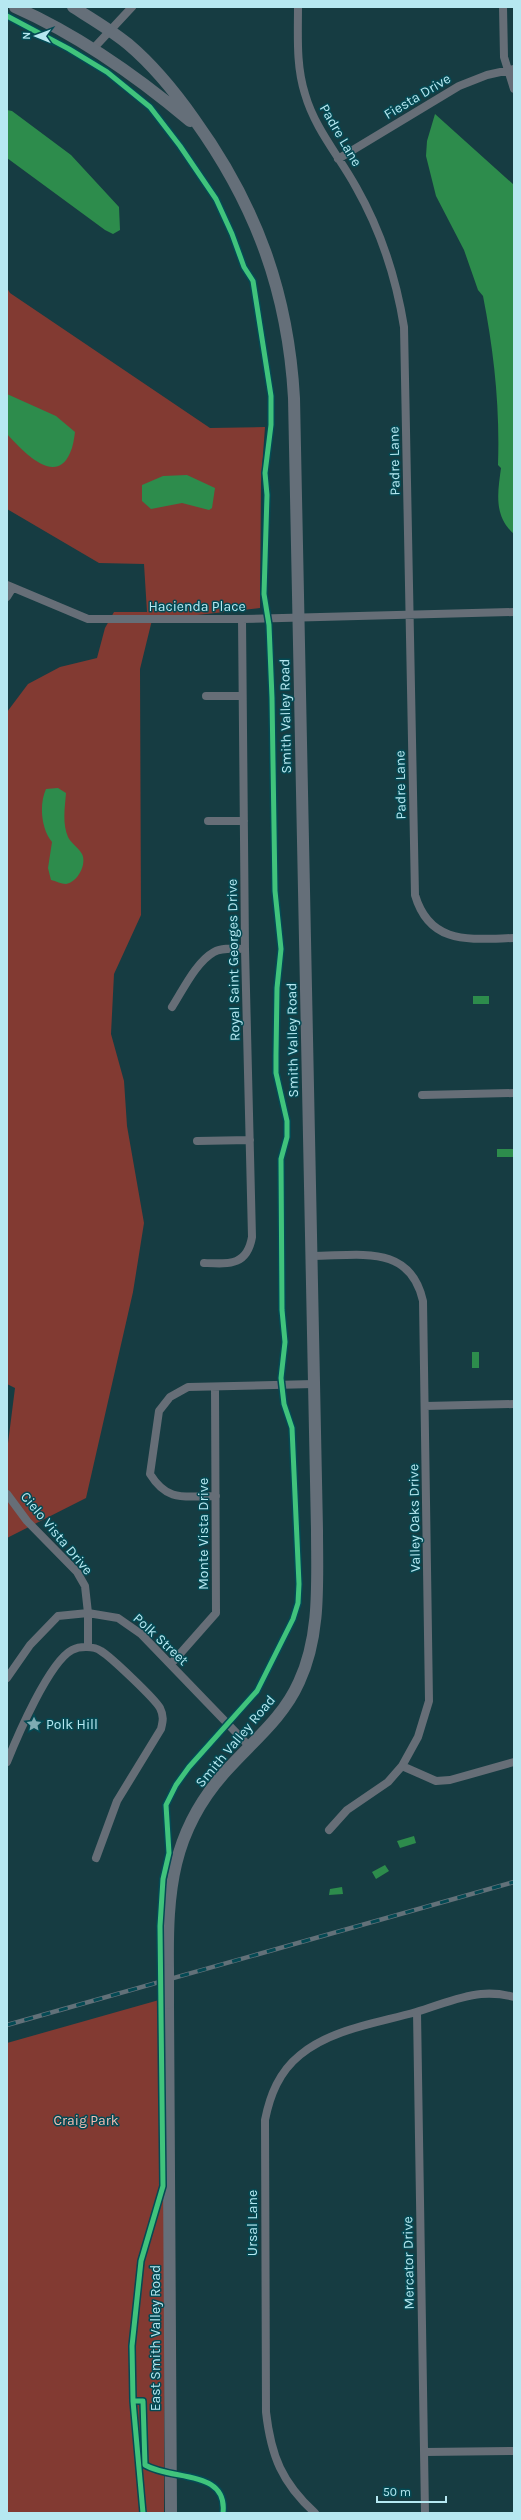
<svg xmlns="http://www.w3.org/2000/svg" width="521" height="2520" font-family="Karla,sans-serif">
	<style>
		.green { fill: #823a32 }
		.water { fill: #2d8c4c }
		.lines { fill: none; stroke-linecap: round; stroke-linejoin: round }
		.street { stroke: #666e77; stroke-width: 8 }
		.secondary { stroke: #656f79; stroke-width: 12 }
		.rail-casing { stroke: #627179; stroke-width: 4.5 }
		.rail { stroke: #044a54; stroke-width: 3; stroke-dasharray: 9; stroke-linecap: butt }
		.secondary-bridge { stroke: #656f79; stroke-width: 12 }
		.cycleway-casing { stroke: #044a54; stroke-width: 8 }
		.cycleway { stroke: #40c37c; stroke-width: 5 }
		.labels { text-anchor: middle; stroke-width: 3; stroke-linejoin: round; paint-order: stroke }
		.street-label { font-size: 14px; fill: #b6e8f1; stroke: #044a54 }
		.poi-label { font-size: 14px; fill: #b6e8f1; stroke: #044a54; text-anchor: start }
		.park-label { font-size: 14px; fill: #f7bdb3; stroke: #044a54 }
	</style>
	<rect width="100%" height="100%" fill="#163c42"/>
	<!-- green -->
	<path class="green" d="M 7,288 L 10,293 L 210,428 L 265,427 L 261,482 L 260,608 L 152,620 L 140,669 L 141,915 L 114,974 L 111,1034 L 124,1081 L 127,1126 L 144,1223 L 133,1292 L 86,1498 L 7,1538 L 7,1451 L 15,1388 L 7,1384 L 7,712 L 28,684 L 60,667 L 97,658 L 105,628 L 114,612 L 147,612 L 144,564 L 99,563 L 7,509 Z
		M 159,2000 L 166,2103 L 164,2513 L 7,2513 L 7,2043 Z"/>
	<!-- water -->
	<path class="water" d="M 7,110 L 12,111 L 71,155 L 119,207 L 120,230 L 113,234 L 105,230 L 7,158 Z
		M 435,114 L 514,185 L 514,534 C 493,516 498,491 501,468 L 498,465 C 500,407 494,352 483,296 L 478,290 L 464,250 L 436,196 L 426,156 L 427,141 Z
		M 7,394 L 56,416 L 75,432 C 74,439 73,447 70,453 C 55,488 20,448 7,434 Z
		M 187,475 L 215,488 L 212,508 L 209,510 L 182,503 L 151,509 L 142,501 L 142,485 L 163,476 Z
		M 58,788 L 66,793 C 65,807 62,823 68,837 C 71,843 78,847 82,854 C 87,864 78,882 66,884 C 61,884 56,881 51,880 L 48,868 L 52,842 C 41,829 39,804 46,789 Z
		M 473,996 L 489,996 L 489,1004 L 473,1004 Z
		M 497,1149 L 513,1149 L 513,1157 L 497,1157 Z
		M 472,1352 L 479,1352 L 479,1368 L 472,1368 Z
		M 414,1836 L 416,1843 L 400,1848 L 397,1841 Z
		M 385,1865 L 389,1871 L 376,1879 L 372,1872 Z
		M 342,1887 L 343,1894 L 329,1895 L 330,1889 Z"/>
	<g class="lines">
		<!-- street -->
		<path class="street" d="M 298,7 C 298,36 296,66 305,94 C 315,129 339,156 356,187 C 381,231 396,277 404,327 L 415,895 C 430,946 471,939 514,938
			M 503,7 L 504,57 L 514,89
			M 92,50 L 132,7
			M 338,159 L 459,86 L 487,75 L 514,69
			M 7,585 L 88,619 L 242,619 L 514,612
			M 7,597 L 12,589
			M 206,696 L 242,696
			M 208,821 L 244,821
			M 172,1007 C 183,990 196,962 214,952 C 223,947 236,949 245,949
			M 422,1095 L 514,1093
			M 197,1141 L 250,1140
			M 312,1256 C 359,1256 410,1243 423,1301 L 429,1701 L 418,1737 L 402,1766 L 388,1782 L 347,1810 L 329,1830
			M 204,1263 C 229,1264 247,1266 252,1237 L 245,949 L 242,619
			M 425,1406 L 514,1404
			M 7,1494 L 27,1521 L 77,1572 L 85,1586 L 88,1613 L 88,1647
			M 216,1496 C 185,1496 168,1503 150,1474 L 159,1411 L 170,1397 L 188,1387 L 314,1384
			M 171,1664 L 216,1613 L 215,1387
			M 7,1678 L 30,1645 L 58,1616 L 88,1613 L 118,1618 L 141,1634 L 250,1747
			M 7,1762 C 17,1737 49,1662 72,1650 C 80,1646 94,1646 101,1651 C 111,1657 155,1699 160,1708 C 164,1716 163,1721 161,1729 L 117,1801 L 96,1858
			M 402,1766 L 436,1781 L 450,1780 L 514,1762
			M 417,2012 L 425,2513
			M 425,2452 L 514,2451
			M 315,2513 C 282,2483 271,2456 266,2412 L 265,2120 C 270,2095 279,2072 300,2055 C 331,2029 378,2023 416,2012 C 437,2006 459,1996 481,1994 C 492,1993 503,1994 514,1997"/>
		<!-- secondary -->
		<path class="secondary" d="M 15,7 C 78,35 138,77 190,121
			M 73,7 C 92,19 111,30 128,44 C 154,66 175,92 194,119 C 256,205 288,292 294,398 L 317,1530 C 317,1581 321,1635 299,1682 C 283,1718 253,1741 227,1770 C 171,1831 167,1892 168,1970
			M 168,2003 L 171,2513"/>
		<defs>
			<path id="rail" d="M 7,2025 L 514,1882"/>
		</defs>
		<!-- rail casing -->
		<use href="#rail" class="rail-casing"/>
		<!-- rail -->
		<use href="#rail" class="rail"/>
		<!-- secondary-bridge -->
		<path class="secondary-bridge" d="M 168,1970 L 168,2003"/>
		<defs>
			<path id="cycleway" d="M 7,16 L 69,49 L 107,72 L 150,107 L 180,146 L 216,199 L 232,234 L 244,267 L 253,281 L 271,396 L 271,425 L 265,473 L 267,495 L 264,594 L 269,625 L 272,698 L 275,891 L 281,949 L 277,988 L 276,1055 L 276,1073 L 287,1121 L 287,1137 L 281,1159 L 282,1310 L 285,1342 L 281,1378 L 284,1404 L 292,1428 L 299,1584 L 298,1603 L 293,1619 L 257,1691 L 189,1767 L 176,1785 L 166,1805 L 169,1853 L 163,1879 L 160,1926 L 163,2186 L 141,2261 L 132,2346 L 133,2401 L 143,2513
				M 133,2401 L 143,2401 L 145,2465 C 172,2481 228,2469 223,2513"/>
		</defs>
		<!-- cycleway casing -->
		<use href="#cycleway" class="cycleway-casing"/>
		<!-- cycleway -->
		<use href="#cycleway" class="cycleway"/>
	</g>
	<!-- icons -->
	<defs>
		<symbol id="sight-bare" viewBox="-9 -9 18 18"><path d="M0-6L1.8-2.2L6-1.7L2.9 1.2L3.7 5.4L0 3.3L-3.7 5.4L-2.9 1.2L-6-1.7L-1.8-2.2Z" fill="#7eacb4" stroke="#044a54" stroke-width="2.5" paint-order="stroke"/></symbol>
	</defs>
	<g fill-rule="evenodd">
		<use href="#sight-bare" x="23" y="1713" width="22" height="22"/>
	</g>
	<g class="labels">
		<!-- street labels -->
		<g class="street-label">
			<text transform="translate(417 96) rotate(-31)" y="5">Fiesta Drive</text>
			<text transform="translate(341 135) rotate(60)" y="5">Padre Lane</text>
			<text transform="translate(394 461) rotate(-91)" y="5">Padre Lane</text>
			<text x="197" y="611">Hacienda Place</text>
			<text transform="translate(285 716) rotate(-91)" y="5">Smith Valley Road</text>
			<text transform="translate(400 785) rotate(-91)" y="5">Padre Lane</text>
			<text transform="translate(233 960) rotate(-91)" y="5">Royal Saint Georges Drive</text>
			<text transform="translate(292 1040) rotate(-91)" y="5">Smith Valley Road</text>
			<text transform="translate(414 1518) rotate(-91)" y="5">Valley Oaks Drive</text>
			<text transform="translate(57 1533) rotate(50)" y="5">Cielo Vista Drive</text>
			<text transform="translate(203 1534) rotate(-90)" y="5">Monte Vista Drive</text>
			<text transform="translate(161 1639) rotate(43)" y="5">Polk Street</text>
			<text transform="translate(235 1741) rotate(-50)" y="5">Smith Valley Road</text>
			<text transform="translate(252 2223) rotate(-90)" y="5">Ursal Lane</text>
			<text transform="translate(408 2263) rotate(-91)" y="5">Mercator Drive</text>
			<text transform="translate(155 2338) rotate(-90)" y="5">East Smith Valley Road</text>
		</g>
		<!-- poi labels -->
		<g class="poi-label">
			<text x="46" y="1729">Polk Hill</text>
		</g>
		<!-- park labels -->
		<g class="park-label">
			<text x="86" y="2125">Craig Park</text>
		</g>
	</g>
	<!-- border -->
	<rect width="521" height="2520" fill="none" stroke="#b6e8f1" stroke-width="16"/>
	<!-- north arrow -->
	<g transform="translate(36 36) rotate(271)" stroke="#044a54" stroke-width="3" paint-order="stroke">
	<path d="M0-3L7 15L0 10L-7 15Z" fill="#b6e8f1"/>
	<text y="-6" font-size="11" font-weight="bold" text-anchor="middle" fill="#b6e8f1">N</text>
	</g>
	<!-- scale -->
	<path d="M377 2496v6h69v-6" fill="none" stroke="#b6e8f1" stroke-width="2"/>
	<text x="383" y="2496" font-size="12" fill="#b6e8f1" stroke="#044a54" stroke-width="3" paint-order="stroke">50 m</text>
</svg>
